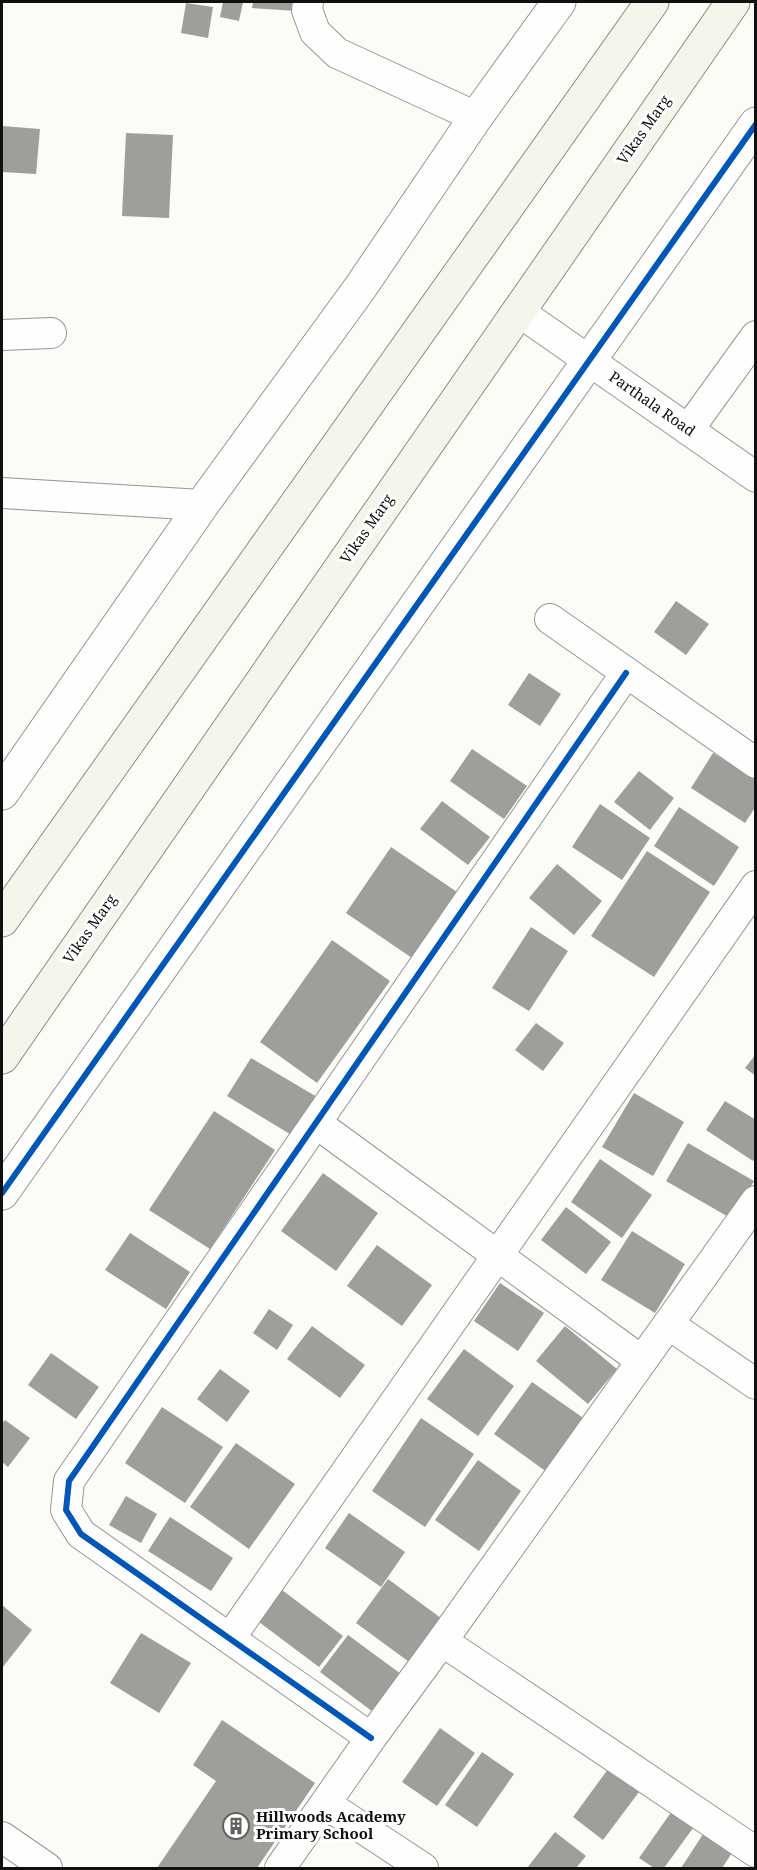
<svg xmlns="http://www.w3.org/2000/svg" width="757" height="1870" font-family="'Noto Serif',serif">
	<style>
		.building { fill: #a09e9a }
		.lines { fill: none; stroke-linecap: round; stroke-linejoin: round }
		.minor-casing { stroke: #969693; stroke-width: 32 }
		.tertiary-casing { stroke: #969693; stroke-width: 35 }
		.secondary-casing { stroke: #8d8c8a; stroke-width: 35 }
		.minor { stroke: #fffefe; stroke-width: 30 }
		.tertiary { stroke: #fffefe; stroke-width: 33 }
		.secondary { stroke: #f5f5eb; stroke-width: 33 }
		.cycleway-casing { stroke: #fff; stroke-width: 10 }
		.cycleway { stroke: #0057b8; stroke-width: 6 }
		.labels { text-anchor: middle; stroke-width: 6; stroke-linejoin: round; paint-order: stroke }
		.street-label { font-size: 15px; fill: #101010; stroke: #fff }
		.poi-label { font-size: 15px; font-weight: bold; fill: #101010; stroke: #fff; text-anchor: start }
	</style>
	<rect width="100%" height="100%" fill="#fcfbf5"/>
	<!-- building -->
	<path class="building" d="M 223,2 L 243,2 L 239,21 L 220,17 Z
		M 253,2 L 297,2 L 297,11 L 252,8 Z
		M 186,3 L 213,7 L 208,38 L 181,33 Z
		M 2,126 L 40,129 L 36,174 L 2,172 Z
		M 126,133 L 173,135 L 169,218 L 122,216 Z
		M 676,601 L 709,624 L 686,655 L 654,632 Z
		M 529,673 L 561,694 L 540,726 L 508,705 Z
		M 472,749 L 527,786 L 504,819 L 450,781 Z
		M 713,753 L 756,780 L 756,806 L 745,823 L 691,788 Z
		M 639,771 L 674,798 L 650,830 L 614,802 Z
		M 442,801 L 490,837 L 468,865 L 420,829 Z
		M 600,804 L 650,838 L 622,880 L 572,847 Z
		M 679,807 L 739,847 L 714,886 L 654,846 Z
		M 391,847 L 457,892 L 412,958 L 346,913 Z
		M 647,851 L 710,892 L 654,977 L 591,936 Z
		M 557,864 L 602,901 L 574,935 L 529,898 Z
		M 531,927 L 568,951 L 529,1011 L 492,988 Z
		M 332,940 L 390,981 L 317,1083 L 260,1042 Z
		M 536,1023 L 564,1043 L 543,1071 L 515,1050 Z
		M 756,1054 L 756,1076 L 745,1068 Z
		M 251,1058 L 317,1097 L 293,1136 L 227,1096 Z
		M 634,1093 L 684,1122 L 653,1176 L 602,1147 Z
		M 725,1101 L 756,1120 L 756,1157 L 753,1161 L 706,1130 Z
		M 214,1111 L 275,1150 L 210,1249 L 149,1210 Z
		M 688,1143 L 754,1181 L 732,1219 L 666,1181 Z
		M 600,1159 L 652,1195 L 622,1238 L 571,1202 Z
		M 323,1173 L 378,1213 L 336,1271 L 281,1231 Z
		M 566,1207 L 611,1242 L 586,1274 L 541,1240 Z
		M 632,1231 L 685,1264 L 655,1313 L 601,1280 Z
		M 130,1233 L 190,1272 L 166,1309 L 105,1270 Z
		M 377,1245 L 432,1285 L 402,1326 L 347,1286 Z
		M 500,1283 L 544,1313 L 518,1351 L 474,1321 Z
		M 269,1309 L 293,1325 L 277,1350 L 253,1333 Z
		M 312,1326 L 365,1365 L 340,1398 L 287,1359 Z
		M 565,1326 L 617,1369 L 588,1404 L 536,1361 Z
		M 464,1349 L 514,1386 L 478,1436 L 427,1399 Z
		M 51,1353 L 99,1387 L 76,1419 L 28,1385 Z
		M 220,1369 L 250,1391 L 227,1422 L 197,1399 Z
		M 532,1382 L 589,1422 L 551,1475 L 494,1434 Z
		M 162,1407 L 223,1447 L 185,1503 L 125,1463 Z
		M 421,1418 L 474,1454 L 425,1527 L 372,1491 Z
		M 5,1420 L 30,1438 L 8,1467 L 2,1462 L 2,1424 Z
		M 236,1443 L 295,1484 L 249,1549 L 190,1507 Z
		M 478,1460 L 521,1491 L 479,1551 L 435,1520 Z
		M 126,1496 L 157,1514 L 141,1543 L 109,1525 Z
		M 349,1513 L 405,1552 L 381,1587 L 325,1548 Z
		M 170,1517 L 233,1558 L 211,1591 L 148,1551 Z
		M 388,1579 L 449,1624 L 416,1667 L 356,1623 Z
		M 282,1590 L 343,1636 L 319,1667 L 259,1622 Z
		M 2,1605 L 32,1630 L 2,1668 Z
		M 141,1633 L 191,1663 L 159,1713 L 110,1683 Z
		M 348,1635 L 401,1674 L 373,1712 L 320,1672 Z
		M 222,1720 L 315,1783 L 257,1868 L 157,1868 L 216,1781 L 193,1765 Z
		M 440,1728 L 475,1753 L 437,1806 L 402,1782 Z
		M 482,1752 L 514,1774 L 477,1827 L 445,1805 Z
		M 611,1765 L 642,1788 L 603,1840 L 573,1817 Z
		M 674,1808 L 696,1824 L 664,1868 L 654,1868 L 639,1858 Z
		M 709,1825 L 738,1844 L 722,1868 L 681,1868 Z
		M 555,1832 L 586,1856 L 576,1868 L 527,1868 Z"/>
	<g class="lines">
		<defs>
			<path id="minor" d="M 308,2 L 307,10 L 315,32 L 337,53 L 476,117
				M 518,311 L 756,477
				M 2,335 L 51,333
				M 688,430 L 756,336
				M 2,493 L 202,505
				M 550,619 L 756,763
				M 316,1123 L 642,1361
				M 668,1324 L 756,1384
				M 230,1638 L 756,886
				M 442,1641 L 756,1852
				M 371,1738 L 81,1534 L 66,1510 L 69,1481 L 626,673
				M 326,1804 L 423,1868
				M 2,1837 L 47,1868
				M 280,1868 L 371,1738 L 442,1641 L 756,1201"/>
			<path id="tertiary" d="M 2,793 L 202,505 L 360,288 L 476,117 L 559,2
				M 2,1193 L 756,124"/>
			<path id="secondary" d="M 2,920 L 652,2
				M 2,1057 L 733,2"/>
		</defs>
		<!-- minor casing -->
		<use href="#minor" class="minor-casing"/>
		<!-- tertiary casing -->
		<use href="#tertiary" class="tertiary-casing"/>
		<!-- secondary casing -->
		<use href="#secondary" class="secondary-casing"/>
		<!-- minor -->
		<use href="#minor" class="minor"/>
		<!-- tertiary -->
		<use href="#tertiary" class="tertiary"/>
		<!-- secondary -->
		<use href="#secondary" class="secondary"/>
		<defs>
			<path id="cycleway" d="M 2,1193 L 756,124
				M 371,1738 L 81,1534 L 66,1510 L 69,1481 L 626,673"/>
		</defs>
		<!-- cycleway casing -->
		<use href="#cycleway" class="cycleway-casing"/>
		<!-- cycleway -->
		<use href="#cycleway" class="cycleway"/>
	</g>
	<!-- icons -->
	<defs>
		<symbol id="building-ring" viewBox="-11 -11 22 22"><circle r="9.5" fill="#fff" stroke="#636260" stroke-width="1.5"/><path d="M-4-6H4V6H1V3H-1V6H-4ZM-2.5-4.3h1.7v1.8h-1.7ZM.8-4.3h1.7v1.8H.8ZM-2.5-1h1.7V.8h-1.7ZM.8-1h1.7V.8H.8Z" fill="#636260"/></symbol>
	</defs>
	<g fill-rule="evenodd">
		<use href="#building-ring" x="221" y="1811" width="30" height="30"/>
	</g>
	<g class="labels">
		<!-- street labels -->
		<g class="street-label">
			<text transform="translate(644 130) rotate(-55)" y="5">Vikas Marg</text>
			<text transform="translate(652 404) rotate(35)" y="5">Parthala Road</text>
			<text transform="translate(367 529) rotate(-55)" y="5">Vikas Marg</text>
			<text transform="translate(90 929) rotate(-55)" y="5">Vikas Marg</text>
		</g>
		<!-- poi labels -->
		<g class="poi-label">
			<text x="256" y="1822">Hillwoods Academy<tspan x="256" dy="17">Primary School</tspan></text>
		</g>
	</g>
	<!-- border -->
	<rect width="757" height="1870" fill="none" stroke="#101010" stroke-width="6"/>
</svg>
